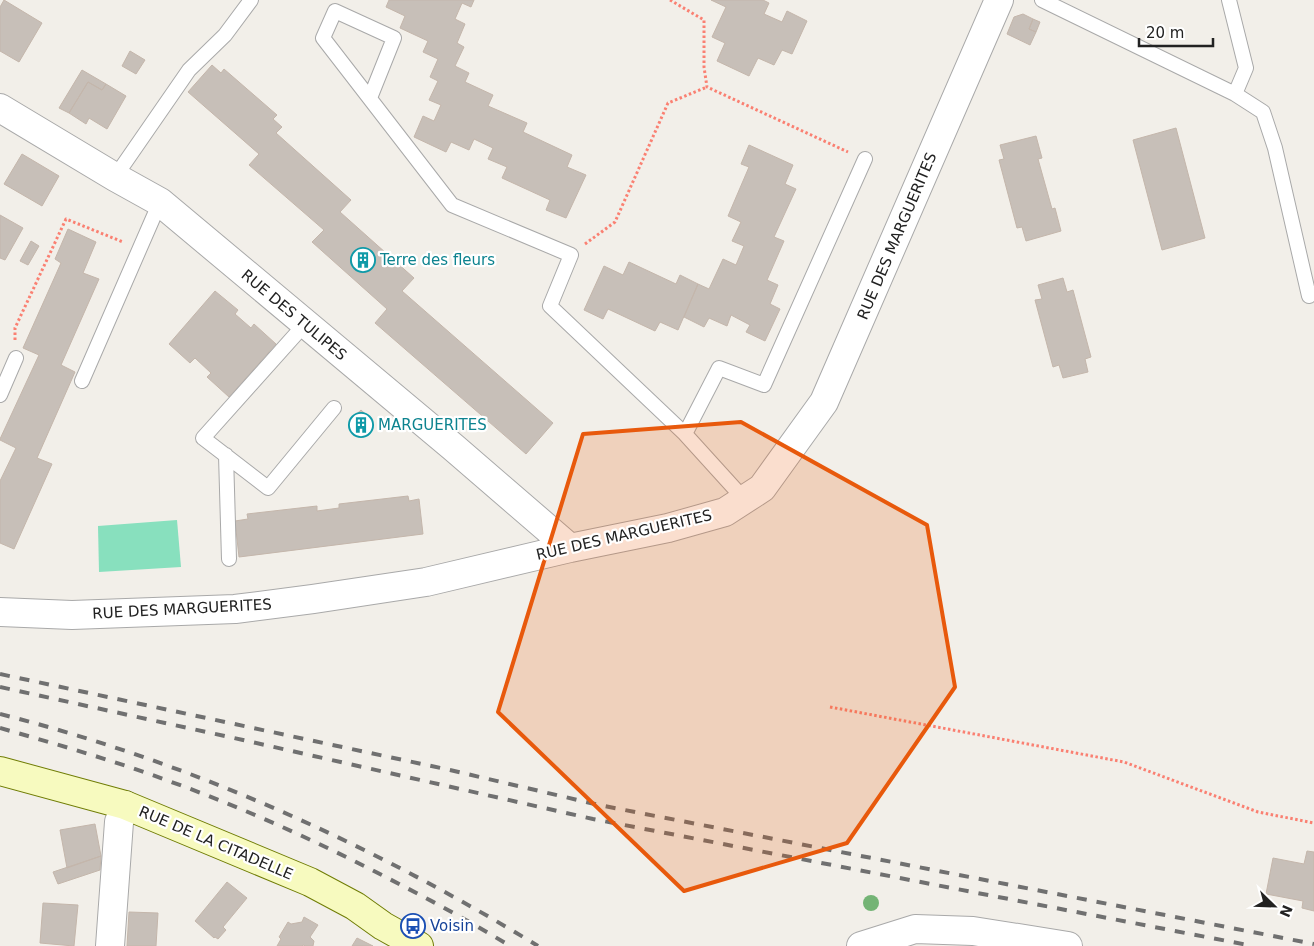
<svg xmlns="http://www.w3.org/2000/svg" width="1314" height="946" font-family="'DejaVu Sans',sans-serif">
	<style>
		.pitch { fill: #88e0be }
		.building { fill: #c7bfb8; stroke: #c4b6ab }
		.lines { fill: none; stroke-linecap: round; stroke-linejoin: round }
		.lane-casing { stroke: #a9a9a9; stroke-width: 16 }
		.street-casing { stroke: #a9a9a9; stroke-width: 30 }
		.secondary-casing { stroke: #707d05; stroke-width: 30 }
		.path { stroke: #fa8072; stroke-width: 3; stroke-dasharray: 2.5 2.5; stroke-linecap: butt }
		.lane { stroke: #fff; stroke-width: 14 }
		.street { stroke: #fff; stroke-width: 28 }
		.secondary { stroke: #f7fabf; stroke-width: 28 }
		.rail { stroke: #707070; stroke-width: 4; stroke-dasharray: 10 10; stroke-linecap: butt }
		.tree { fill: #74b475 }
		.marked { fill: #e8590c; fill-opacity: 0.2; stroke: #e8590c; stroke-width: 4; stroke-linejoin: round }
		.labels { text-anchor: middle; stroke-width: 4.5; stroke-linejoin: round; paint-order: stroke }
		.street-label { font-size: 15px; fill: #222; stroke: #fff }
		.culture-label { font-size: 15px; fill: #0d838f; stroke: #fff; text-anchor: start }
		.transit-label { font-size: 15px; fill: #164399; stroke: #fff; text-anchor: start }
	</style>
	<rect width="100%" height="100%" fill="#f2efe9"/>
	<!-- pitch -->
	<path class="pitch" d="M 177,520 L 181,567 L 99,572 L 98,526 Z"/>
	<!-- building -->
	<path class="building" d="M 4,0 L 42,23 L 19,62 L 0,51 L 0,7 Z
		M 389,0 L 474,0 L 471,7 L 462,3 L 455,19 L 465,24 L 457,43 L 464,47 L 455,66 L 469,73 L 465,82 L 493,95 L 488,106 L 527,123 L 523,132 L 572,155 L 567,167 L 586,175 L 566,218 L 546,210 L 550,200 L 502,178 L 507,167 L 488,159 L 493,148 L 474,139 L 469,150 L 451,142 L 446,152 L 414,137 L 423,116 L 434,121 L 441,105 L 429,100 L 438,81 L 430,77 L 438,59 L 423,52 L 428,41 L 400,28 L 405,16 L 386,7 Z
		M 711,0 L 763,0 L 769,3 L 764,14 L 782,22 L 787,11 L 807,21 L 792,54 L 782,50 L 774,65 L 758,58 L 749,76 L 717,61 L 725,43 L 712,37 L 726,7 Z
		M 1023,14 L 1033,19 L 1029,29 L 1036,32 L 1030,45 L 1007,34 L 1014,17 Z
		M 1033,19 L 1040,22 L 1036,32 L 1029,29 Z
		M 130,51 L 145,60 L 136,74 L 122,66 Z
		M 212,65 L 221,73 L 224,69 L 277,115 L 273,119 L 282,127 L 276,133 L 351,200 L 340,212 L 414,278 L 402,291 L 553,423 L 526,454 L 375,323 L 387,309 L 312,242 L 324,230 L 249,165 L 259,154 L 188,92 Z
		M 82,70 L 106,84 L 102,90 L 88,82 L 69,113 L 59,108 Z
		M 88,82 L 102,90 L 106,84 L 126,96 L 107,129 L 89,118 L 86,124 L 69,113 Z
		M 1176,128 L 1205,238 L 1162,250 L 1133,140 Z
		M 1036,136 L 1042,158 L 1038,159 L 1052,209 L 1055,208 L 1061,231 L 1026,241 L 1022,227 L 1017,228 L 999,160 L 1004,159 L 1000,145 Z
		M 749,145 L 793,165 L 785,184 L 796,189 L 774,237 L 784,241 L 767,280 L 778,285 L 770,304 L 780,309 L 765,341 L 746,332 L 750,325 L 731,315 L 727,326 L 709,318 L 704,327 L 684,317 L 698,284 L 709,289 L 723,259 L 736,265 L 744,246 L 732,241 L 741,222 L 728,216 L 749,167 L 741,164 Z
		M 22,154 L 59,176 L 42,206 L 4,184 Z
		M 0,215 L 23,228 L 5,260 L 0,258 Z
		M 68,229 L 96,242 L 83,273 L 99,279 L 61,365 L 75,372 L 37,458 L 52,464 L 14,549 L 0,543 L 0,481 L 16,448 L 0,440 L 0,439 L 39,355 L 23,348 L 61,263 L 55,259 Z
		M 31,241 L 39,246 L 28,265 L 20,261 Z
		M 629,262 L 676,284 L 680,275 L 698,284 L 678,330 L 660,322 L 655,331 L 608,309 L 603,319 L 584,310 L 604,266 L 623,275 Z
		M 1063,278 L 1067,292 L 1073,290 L 1091,357 L 1085,359 L 1088,372 L 1063,378 L 1059,365 L 1053,367 L 1035,300 L 1042,299 L 1038,285 Z
		M 215,291 L 238,310 L 235,314 L 251,328 L 254,324 L 276,344 L 229,397 L 207,377 L 211,373 L 195,358 L 190,363 L 169,344 Z
		M 361,410 L 372,420 L 361,430 L 350,420 Z
		M 408,496 L 409,501 L 419,499 L 423,534 L 239,557 L 235,521 L 248,519 L 247,514 L 317,506 L 317,511 L 339,508 L 339,504 Z
		M 95,824 L 101,856 L 67,868 L 60,830 Z
		M 1307,851 L 1314,852 L 1314,911 L 1302,908 L 1303,901 L 1266,894 L 1273,858 L 1304,864 Z
		M 101,856 L 100,870 L 58,884 L 53,872 Z
		M 227,882 L 247,898 L 223,927 L 226,930 L 218,939 L 215,937 L 214,938 L 195,921 Z
		M 43,903 L 78,905 L 74,946 L 40,943 Z
		M 129,912 L 158,913 L 156,946 L 127,946 Z
		M 304,917 L 318,925 L 310,937 L 314,941 L 313,946 L 306,946 L 303,945 L 302,946 L 277,946 L 281,939 L 279,937 L 288,922 L 291,924 L 302,922 Z
		M 357,938 L 373,946 L 352,946 Z"/>
	<g class="lines">
		<defs>
			<path id="lane" d="M 1042,0 L 1235,94 L 1263,112 L 1275,148 L 1309,296
				M 1229,0 L 1246,68 L 1235,94
				M 370,98 L 394,38 L 335,11 L 323,38 L 452,205 L 571,255 L 550,306 L 685,434
				M 115,177 L 189,70 L 225,35 L 251,0
				M 305,324 L 203,438 L 268,488 L 334,408
				M 82,381 L 160,202
				M 0,395 L 16,358
				M 226,455 L 229,559
				M 744,499 L 685,434 L 719,368 L 764,385 L 865,159"/>
			<path id="street" d="M 0,108 L 115,177 L 160,202 L 453,447 L 570,548
				M 0,612 L 72,615 L 235,609 L 313,599 L 426,582 L 570,548 L 668,528 L 725,512 L 762,488 L 824,402 L 999,0
				M 110,946 L 119,822 L 125,805
				M 861,946 L 915,929 L 973,931 L 1068,946"/>
			<path id="secondary" d="M 0,771 L 125,805 L 310,882 L 355,906 L 383,926 L 419,946"/>
		</defs>
		<!-- lane casing -->
		<use href="#lane" class="lane-casing"/>
		<!-- street casing -->
		<use href="#street" class="street-casing"/>
		<!-- secondary casing -->
		<use href="#secondary" class="secondary-casing"/>
		<!-- path -->
		<path class="path" d="M 670,0 L 704,20 L 704,67 L 707,87 L 848,152
			M 585,244 L 615,222 L 668,103 L 707,87
			M 15,340 L 15,328 L 66,219 L 123,242
			M 830,707 L 1124,762 L 1258,812 L 1314,823"/>
		<!-- lane -->
		<use href="#lane" class="lane"/>
		<!-- street -->
		<use href="#street" class="street"/>
		<!-- secondary -->
		<use href="#secondary" class="secondary"/>
		<!-- rail -->
		<path class="rail" d="M 0,674 L 450,770 L 599,805 L 1314,944
			M 0,687 L 243,740 L 593,819 L 1253,946
			M 0,714 C 190,762 371,844 538,946
			M 0,728 C 56,744 112,760 166,780 C 247,809 325,845 401,885 C 438,904 474,924 510,946"/>
	</g>
	<!-- trees -->
	<circle class="tree" cx="871" cy="903" r="8"/>
	<!-- marked area -->
	<path class="marked" d="M 741,422 L 927,525 L 955,687 L 847,843 L 684,891 L 498,712 L 583,434 Z"/>
	<!-- icons -->
	<defs>
		<symbol id="building-ring" viewBox="-11 -11 22 22"><circle r="9.5" fill="#fff" stroke="#0f9aa8" stroke-width="1.5"/><path d="M-4-6H4V6H1V3H-1V6H-4ZM-2.5-4.3h1.7v1.8h-1.7ZM.8-4.3h1.7v1.8H.8ZM-2.5-1h1.7V.8h-1.7ZM.8-1h1.7V.8H.8Z" fill="#0f9aa8"/></symbol>
		<symbol id="bus-ring" viewBox="-11 -11 22 22"><circle r="9.5" fill="#fff" stroke="#1a4fb4" stroke-width="1.5"/><path d="M-5-6H5V4H4V6H2V4H-2V6H-4V4H-5ZM-3.5-4V0h7V-4ZM-3.5 1.2v1.5H-2V1.2ZM2 1.2v1.5H3.5V1.2Z" fill="#1a4fb4"/></symbol>
	</defs>
	<g fill-rule="evenodd">
		<use href="#building-ring" x="349" y="246" width="28" height="28"/>
		<use href="#building-ring" x="347" y="411" width="28" height="28"/>
		<use href="#bus-ring" x="399" y="912" width="28" height="28"/>
	</g>
	<g class="labels">
		<!-- street labels -->
		<g class="street-label">
			<text transform="translate(897 236) rotate(-67)" y="5">RUE DES MARGUERITES</text>
			<text transform="translate(294 315) rotate(40)" y="5">RUE DES TULIPES</text>
			<text transform="translate(624 535) rotate(-13)" y="5">RUE DES MARGUERITES</text>
			<text transform="translate(182 609) rotate(-3)" y="5">RUE DES MARGUERITES</text>
			<text transform="translate(216 843) rotate(23)" y="5">RUE DE LA CITADELLE</text>
		</g>
		<!-- culture labels -->
		<g class="culture-label">
			<text x="380" y="265">Terre des fleurs</text>
			<text x="378" y="430">MARGUERITES</text>
		</g>
		<!-- transit labels -->
		<g class="transit-label">
			<text x="430" y="931">Voisin</text>
		</g>
	</g>
	<!-- north arrow -->
	<g transform="translate(1274 906) rotate(113)" stroke="#ffffff" stroke-width="4" paint-order="stroke">
	<path d="M0-4L9 19L0 12L-9 19Z" fill="#222222"/>
	<text y="-8" font-size="14" font-weight="bold" text-anchor="middle" fill="#222222">N</text>
	</g>
	<!-- scale -->
	<path d="M1139 38v8h74v-8" fill="none" stroke="#222222" stroke-width="2.5"/>
	<text x="1146" y="38" font-size="15" fill="#222222" stroke="#ffffff" stroke-width="4" paint-order="stroke">20 m</text>
</svg>
